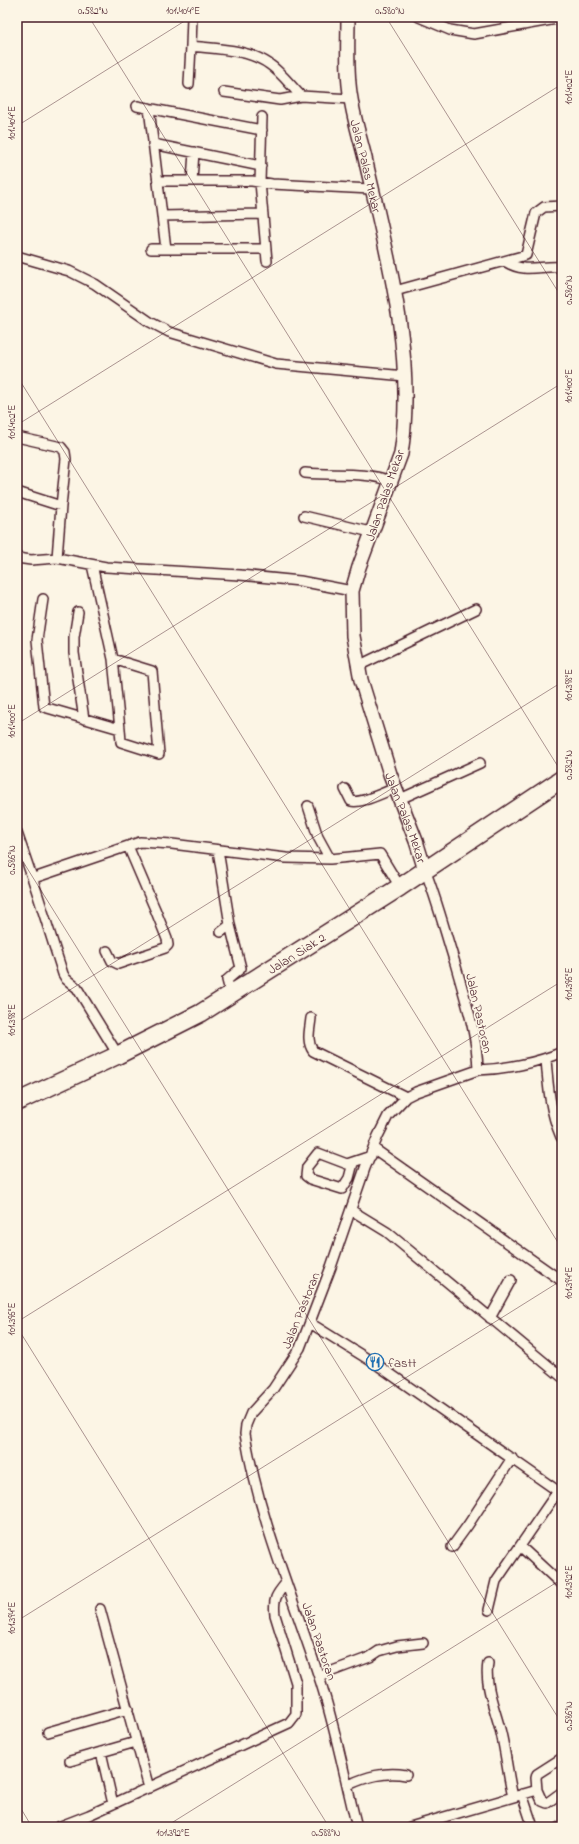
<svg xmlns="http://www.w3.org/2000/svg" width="579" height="1844" font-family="'Indie Flower',sans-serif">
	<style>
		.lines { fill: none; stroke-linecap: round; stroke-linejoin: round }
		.street-casing { stroke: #4a1f2b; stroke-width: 12 }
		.secondary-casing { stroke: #4a1f2b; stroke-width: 16 }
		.highway-casing { stroke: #4a1f2b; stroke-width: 20 }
		.street { stroke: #fcf5e5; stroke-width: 9 }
		.secondary { stroke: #fcf5e5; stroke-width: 13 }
		.highway { stroke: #fcf5e5; stroke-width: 17 }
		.ticks { fill: none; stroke: #4a1f2b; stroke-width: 1; stroke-opacity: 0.45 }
		.labels { text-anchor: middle; stroke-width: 3.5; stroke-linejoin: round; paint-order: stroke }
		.street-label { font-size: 13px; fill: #4a1f2b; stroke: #fcf5e5 }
		.poi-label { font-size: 13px; fill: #4a1f2b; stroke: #fcf5e5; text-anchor: start }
		.neatline { fill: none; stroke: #4a1f2b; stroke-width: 1.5 }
		.ticks-label { font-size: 10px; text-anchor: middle; fill: #4a1f2b }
	</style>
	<rect width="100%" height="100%" fill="#fcf5e5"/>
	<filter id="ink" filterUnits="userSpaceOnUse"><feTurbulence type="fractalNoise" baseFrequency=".025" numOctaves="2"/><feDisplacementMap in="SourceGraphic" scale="8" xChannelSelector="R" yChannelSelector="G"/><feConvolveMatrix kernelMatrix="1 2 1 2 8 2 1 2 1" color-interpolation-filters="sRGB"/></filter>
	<g filter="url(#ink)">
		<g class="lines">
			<defs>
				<path id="street" d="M 419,17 L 450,30 L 474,34 L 562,18
					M 191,46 L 192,17
					M 189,84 L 191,46 C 216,49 248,49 269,64 C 281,72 291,86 301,96 L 351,99
					M 224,92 L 280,100 L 301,96
					M 137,106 L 262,130
					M 149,108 L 166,249
					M 262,117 L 260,182 L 267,261
					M 153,144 L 261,166
					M 158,181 L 252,181 L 272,184 L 371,189
					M 192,181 L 194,152
					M 162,216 L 263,214
					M 151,249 L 266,249
					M 17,256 L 69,271 L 95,284 L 150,322 L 169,332 L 276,364 L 405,376
					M 506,262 C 526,274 540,265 562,267
					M 395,291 L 526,255 L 536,213 L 544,207 L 562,206
					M 17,437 L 61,447 L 65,452 L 66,459 L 61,506 L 57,558
					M 305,473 C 334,476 364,471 391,481
					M 17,492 L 61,506
					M 304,516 L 371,532
					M 17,558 L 31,560 L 57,558 L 106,567 L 240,575 L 300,581 L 352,591
					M 43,599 L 37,640 L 44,707 L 120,729 L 113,659 L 92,565
					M 78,612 L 74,637 L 74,653 L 84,719
					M 113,659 L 152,671 L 159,754 L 121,742 L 120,729
					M 358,666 L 476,609
					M 345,789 L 351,801 C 361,804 385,792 395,788
					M 400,799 L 480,763
					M 308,806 L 318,837 L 330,859
					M 17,833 L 33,880
					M 218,850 L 230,925 L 221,932
					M 230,925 L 241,968 L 227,980 L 231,995
					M 107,951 L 112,961 L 118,964 L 165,948 L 168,945 L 167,939 L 155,909 L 128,846
					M 311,1018 C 310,1029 306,1041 313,1051 L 406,1097
					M 118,1055 L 77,988 L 66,979 L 63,974 L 33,880 L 37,877 L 140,842 L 172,844 L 286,858 L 330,859 L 380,854 L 400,887
					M 546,1059 C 548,1086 550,1112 561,1137
					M 478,1070 C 505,1069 537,1063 562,1052
					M 373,1148 L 562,1281
					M 353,1163 L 349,1178 L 342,1189 L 310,1179 L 306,1176 L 307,1167 L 318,1153 L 347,1164 L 371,1156
					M 351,1210 L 387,1232 L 562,1377
					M 490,1318 L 511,1280
					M 310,1323 L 379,1366 L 562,1494
					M 520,1546 L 560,1583 L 562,1581
					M 452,1547 L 468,1525 L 512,1458
					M 100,1609 L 149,1788
					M 489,1610 L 496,1581 L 558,1491
					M 488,1663 C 484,1686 496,1711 501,1733 C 506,1754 508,1776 513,1797
					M 319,1676 L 370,1657 L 379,1651 L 397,1646 L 423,1643
					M 48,1732 L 128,1709
					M 101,1752 L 113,1804
					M 70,1761 L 136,1742
					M 348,1785 C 366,1777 385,1771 406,1775
					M 537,1790 L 536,1778 L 537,1774 L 562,1758
					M 522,1794 L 533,1827
					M 58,1827 L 89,1815 L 289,1723 L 296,1714 L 296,1683 L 275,1615 C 273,1599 276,1595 286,1583
					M 357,1827 C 344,1776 335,1724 318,1674 C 292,1595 259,1518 245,1434 L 246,1425 L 251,1413 L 273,1389 L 300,1348 L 331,1267 L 365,1168 L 378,1136 L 388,1116 L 406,1097 L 416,1092 L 478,1070 C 477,1033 465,999 455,963 C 445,932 437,900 425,870
					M 410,1827 L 534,1791 L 537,1790 L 542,1801 L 547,1803 L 562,1792
					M 560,1827 L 562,1826"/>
				<g id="secondary">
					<path id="s1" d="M 348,17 C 348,44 346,72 351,99 C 354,119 360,138 365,158 C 387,254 416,354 401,454 L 359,567 L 352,591 L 353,636 L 361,680 L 390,774 L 416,841 L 425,870"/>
				</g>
				<g id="highway">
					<path id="s2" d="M 17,1102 L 118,1055 L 201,1013 L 400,887 L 562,779"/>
				</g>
			</defs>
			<!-- street casing -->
			<use href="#street" class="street-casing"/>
			<!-- secondary casing -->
			<use href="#secondary" class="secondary-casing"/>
			<!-- highway casing -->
			<use href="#highway" class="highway-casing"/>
			<!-- street -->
			<use href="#street" class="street"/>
			<!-- secondary -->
			<use href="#secondary" class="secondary"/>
			<!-- highway -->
			<use href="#highway" class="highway"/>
		</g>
	</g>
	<!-- ticks -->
	<path class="ticks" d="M 89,17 L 562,773M 386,17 L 562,298M 17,126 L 191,17M 17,376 L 562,1249M 17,425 L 562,84M 17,724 L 562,383M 17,852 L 562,1724M 17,1023 L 562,682M 17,1322 L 562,981M 17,1327 L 329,1827M 17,1621 L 562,1280M 17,1802 L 32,1827M 165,1827 L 562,1579"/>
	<!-- icons -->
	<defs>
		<symbol id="restaurant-ring" viewBox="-11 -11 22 22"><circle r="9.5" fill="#fcf5e5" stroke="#1f6fb2" stroke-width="1.5"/><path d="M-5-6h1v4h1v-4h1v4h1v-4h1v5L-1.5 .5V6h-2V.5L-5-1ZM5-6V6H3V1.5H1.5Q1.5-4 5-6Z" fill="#1f6fb2"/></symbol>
	</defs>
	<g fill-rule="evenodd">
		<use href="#restaurant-ring" x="365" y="1352" width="20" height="20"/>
	</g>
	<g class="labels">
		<!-- street labels -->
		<g class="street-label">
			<text dy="5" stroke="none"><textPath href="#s1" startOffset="151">Jalan Palas Mekar</textPath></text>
			<text transform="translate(384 495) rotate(-71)" y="5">Jalan Palas Mekar</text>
			<text dy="5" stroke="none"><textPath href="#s1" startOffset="823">Jalan Palas Mekar</textPath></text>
			<text dy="5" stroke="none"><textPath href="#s2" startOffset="317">Jalan Siak 2</textPath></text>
			<text transform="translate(480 1013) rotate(77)" y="5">Jalan Pastoran</text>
			<text transform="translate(300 1310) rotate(-68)" y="5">Jalan Pastoran</text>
			<text transform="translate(320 1641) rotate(71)" y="5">Jalan Pastoran</text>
		</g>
		<!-- poi labels -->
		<g class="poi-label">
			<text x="388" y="1367">fastt</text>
		</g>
	</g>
	<!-- margin -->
	<rect width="579" height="1844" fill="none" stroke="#fcf5e5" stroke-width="44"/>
	<rect x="22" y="22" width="535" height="1800" class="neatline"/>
	<g class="ticks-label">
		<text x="93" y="14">0.582°N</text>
		<text x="183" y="14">101.404°E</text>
		<text x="390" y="14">0.580°N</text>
		<text transform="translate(568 87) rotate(-90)" y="4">101.402°E</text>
		<text transform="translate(11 123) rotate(-90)" y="4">101.404°E</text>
		<text transform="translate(568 290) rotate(-90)" y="4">0.580°N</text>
		<text transform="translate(568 386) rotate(-90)" y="4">101.400°E</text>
		<text transform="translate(11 422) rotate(-90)" y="4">101.402°E</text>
		<text transform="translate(568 685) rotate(-90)" y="4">101.398°E</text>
		<text transform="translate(11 721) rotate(-90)" y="4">101.400°E</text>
		<text transform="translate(568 765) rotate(-90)" y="4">0.582°N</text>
		<text transform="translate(11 860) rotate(-90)" y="4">0.586°N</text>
		<text transform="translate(568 984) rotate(-90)" y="4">101.396°E</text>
		<text transform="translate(11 1020) rotate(-90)" y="4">101.398°E</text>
		<text transform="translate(568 1283) rotate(-90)" y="4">101.394°E</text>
		<text transform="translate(11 1319) rotate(-90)" y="4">101.396°E</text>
		<text transform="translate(568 1582) rotate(-90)" y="4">101.392°E</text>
		<text transform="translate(11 1618) rotate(-90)" y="4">101.394°E</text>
		<text transform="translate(568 1716) rotate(-90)" y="4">0.586°N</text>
		<text x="173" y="1836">101.392°E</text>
		<text x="326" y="1836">0.588°N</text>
	</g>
</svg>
